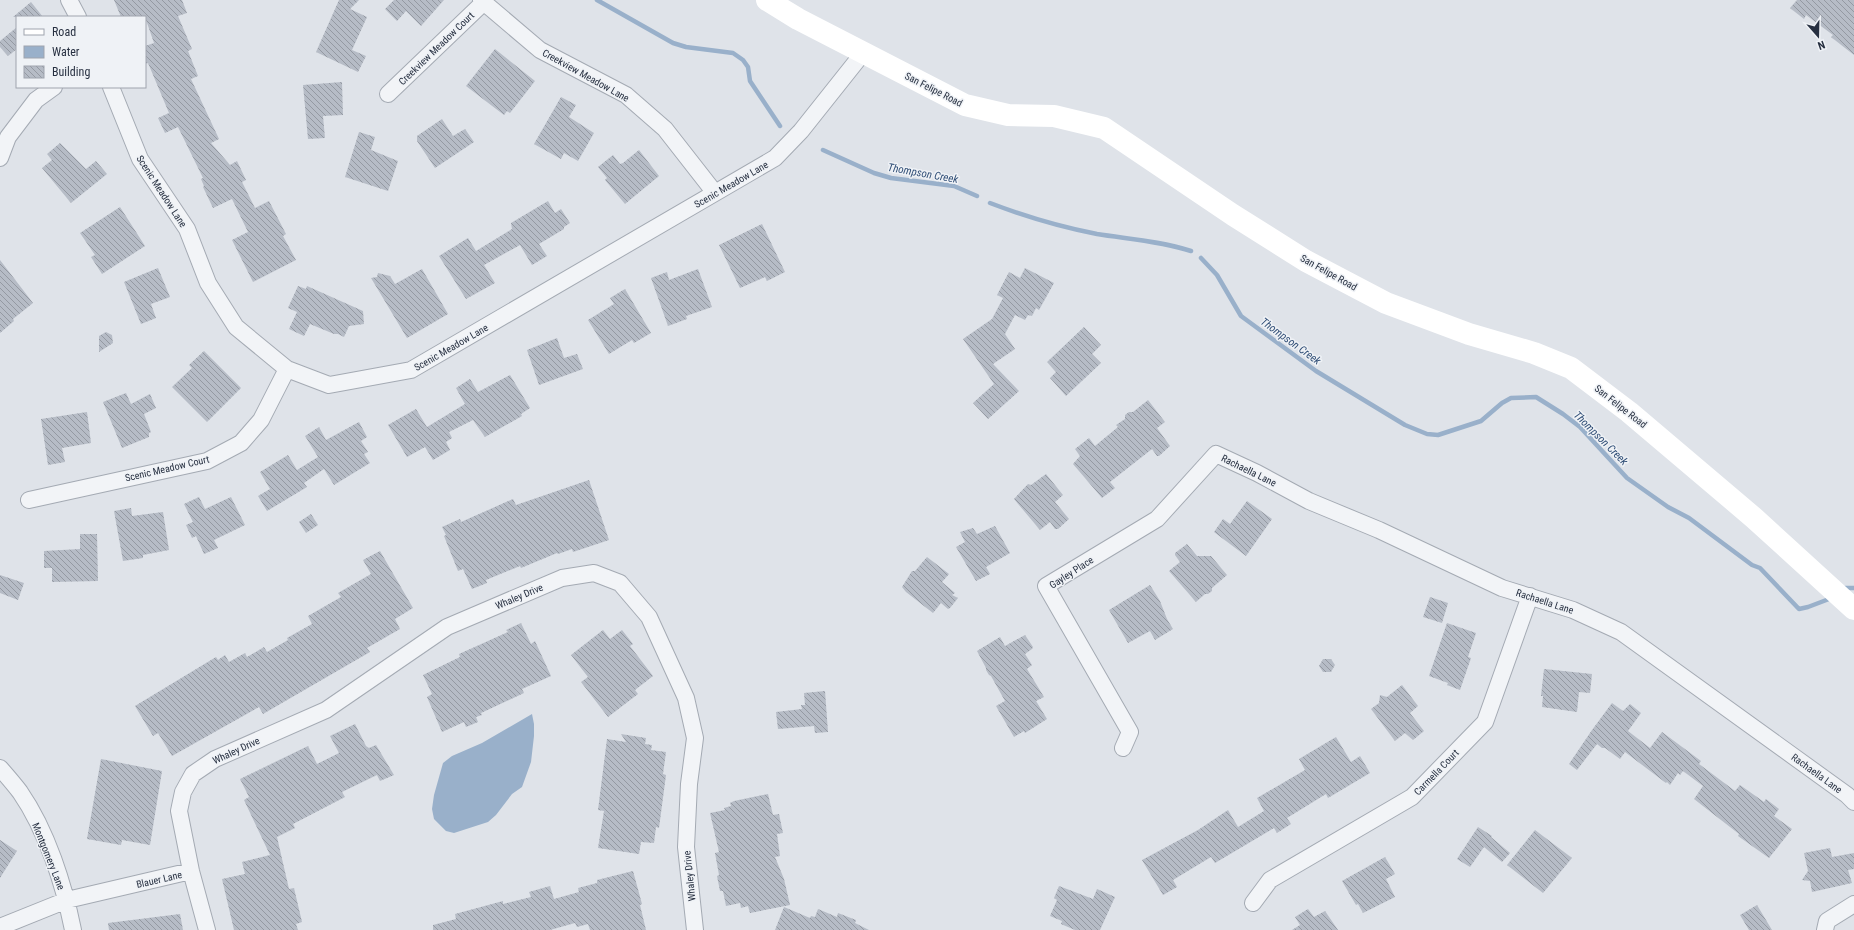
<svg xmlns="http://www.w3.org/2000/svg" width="1854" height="930" font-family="'Roboto Condensed',sans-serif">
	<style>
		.water { fill: #99b0ca }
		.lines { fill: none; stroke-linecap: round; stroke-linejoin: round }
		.stream { stroke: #99b0ca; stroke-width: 4.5 }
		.building { fill: url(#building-back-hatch) }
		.street-casing { stroke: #a4aab3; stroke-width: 18 }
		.street { stroke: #f2f4f7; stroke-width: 16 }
		.secondary { stroke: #fff; stroke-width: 22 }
		.labels { text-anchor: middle; stroke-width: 3; stroke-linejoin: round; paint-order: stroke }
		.street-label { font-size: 10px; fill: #273041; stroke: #eff2f6 }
		.water-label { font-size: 11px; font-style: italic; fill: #304e76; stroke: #eff2f6 }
	</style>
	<defs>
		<pattern id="building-back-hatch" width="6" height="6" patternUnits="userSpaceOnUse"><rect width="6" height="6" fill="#b6bcc6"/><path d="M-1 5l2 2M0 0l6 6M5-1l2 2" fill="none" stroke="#9499a2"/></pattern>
	</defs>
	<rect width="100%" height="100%" fill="#dfe3e9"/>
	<!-- water -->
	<path class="water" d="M 532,714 L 534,724 L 534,736 L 531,762 L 522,787 L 512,794 L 496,815 L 488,822 L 454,833 L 446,831 L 434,819 L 432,809 L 434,795 L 443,763 L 452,756 L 482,743 Z"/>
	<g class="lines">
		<!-- stream -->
		<path class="stream" d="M 597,0 L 673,43 L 686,47 L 733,53 L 743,60 L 748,67 L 750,81 L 780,126
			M 823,150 L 874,173 L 891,178 L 954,186 L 977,196
			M 990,203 C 1024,216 1061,227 1097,234 C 1128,239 1160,241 1191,251
			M 1201,258 L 1217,275 L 1241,316 L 1316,371 L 1405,425 L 1427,434 L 1438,435 L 1481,421 L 1502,403 L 1511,398 L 1536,397 L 1563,414 L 1580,427 L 1627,478 L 1668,507 L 1689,518 L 1752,565 L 1760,568 L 1799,609 L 1808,607 L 1829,599
			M 1845,588 L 1854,588"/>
	</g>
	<!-- building -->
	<path class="building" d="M 114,0 L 182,0 L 187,13 L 178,16 L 192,49 L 188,51 L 198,76 L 191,79 L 219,139 L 211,143 L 230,165 L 237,161 L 246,180 L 242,182 L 255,208 L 269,201 L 286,234 L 283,236 L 296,260 L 253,282 L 232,240 L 248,232 L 232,199 L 213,208 L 203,187 L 204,186 L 201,179 L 203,178 L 178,127 L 165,133 L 158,118 L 169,113 L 148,63 L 145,64 L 145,46 L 154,43 L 145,17 L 121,17 Z
		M 339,0 L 359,0 L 350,9 L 367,17 L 352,50 L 366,56 L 358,72 L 316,52 Z
		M 394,0 L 444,0 L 421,26 L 406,11 L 397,21 L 385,9 Z
		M 1797,0 L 1854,0 L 1854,55 L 1831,37 L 1833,35 L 1806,15 L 1804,19 L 1790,8 Z
		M 31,2 L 43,17 L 13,17 Z
		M 17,27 L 17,49 L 8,56 L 0,47 L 0,41 Z
		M 495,49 L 535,81 L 510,113 L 507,111 L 504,115 L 466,86 Z
		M 342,82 L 343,115 L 323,116 L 325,138 L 308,139 L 303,85 Z
		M 561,97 L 576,105 L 569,117 L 594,133 L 578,161 L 564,153 L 561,159 L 534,144 Z
		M 442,119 L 453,136 L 465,129 L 474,142 L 435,168 L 417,141 L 417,136 Z
		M 359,132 L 375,137 L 371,150 L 398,161 L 388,191 L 345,177 Z
		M 60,143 L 86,169 L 96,161 L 107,174 L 71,203 L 42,168 L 52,160 L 47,154 Z
		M 639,150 L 659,176 L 625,204 L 605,180 L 607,178 L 598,167 L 613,155 L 620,164 L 623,163 Z
		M 548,201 L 555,213 L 561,209 L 570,223 L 564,227 L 564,229 L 539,244 L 547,256 L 532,265 L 520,245 L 484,265 L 495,283 L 466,299 L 439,256 L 468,238 L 476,251 L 512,229 L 511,223 Z
		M 120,207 L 145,246 L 102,274 L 91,257 L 95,255 L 80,233 Z
		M 762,224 L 785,272 L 767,281 L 765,277 L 740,288 L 719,245 Z
		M 0,260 L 33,303 L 13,319 L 14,321 L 0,333 Z
		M 158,268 L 170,297 L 151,304 L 156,318 L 141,324 L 124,282 Z
		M 1025,268 L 1054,283 L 1039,310 L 1036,308 L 1032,316 L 1028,315 L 1025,320 L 1015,315 L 1005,334 L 1015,349 L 993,364 L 1019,391 L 988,419 L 973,403 L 994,384 L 963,339 L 992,319 L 1003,298 L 997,295 L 1009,272 L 1020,278 Z
		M 422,269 L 448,314 L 407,338 L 371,278 L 377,277 L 378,273 L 390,276 L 395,284 Z
		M 698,269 L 712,307 L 686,316 L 687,319 L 668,326 L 651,278 L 667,272 L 669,280 Z
		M 298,286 L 306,289 L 307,286 L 363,311 L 364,324 L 349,326 L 344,337 L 338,334 L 334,334 L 310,324 L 304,336 L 289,329 L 297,312 L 288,308 Z
		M 625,289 L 651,333 L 634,343 L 632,340 L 609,354 L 588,320 L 614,304 L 610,298 Z
		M 1084,327 L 1101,345 L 1092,354 L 1101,363 L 1066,396 L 1050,378 L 1056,372 L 1047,362 Z
		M 106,332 L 112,335 L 113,343 L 99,352 L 99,336 Z
		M 557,338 L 564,358 L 577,354 L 583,369 L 539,385 L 527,350 Z
		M 204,351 L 241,388 L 207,422 L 172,387 L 192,368 L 189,365 Z
		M 510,375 L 530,408 L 521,414 L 522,416 L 485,437 L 473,420 L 449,432 L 452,438 L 446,442 L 450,450 L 433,460 L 425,447 L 407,457 L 388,425 L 416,409 L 427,427 L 465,404 L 456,388 L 470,379 L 478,392 Z
		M 126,393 L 131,404 L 150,394 L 156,408 L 144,414 L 151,432 L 149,433 L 149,437 L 122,448 L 103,402 Z
		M 1148,400 L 1165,422 L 1157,428 L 1170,446 L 1159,456 L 1157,456 L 1152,449 L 1110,482 L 1115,488 L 1102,498 L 1073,464 L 1080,456 L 1075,449 L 1089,438 L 1095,446 L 1118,427 L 1116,425 L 1125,419 L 1125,415 L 1129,412 L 1133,412 Z
		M 87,412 L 91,443 L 62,448 L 65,462 L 48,465 L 41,419 Z
		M 359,422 L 367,437 L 361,441 L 368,452 L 364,454 L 370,463 L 334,485 L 324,469 L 304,483 L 307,487 L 267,511 L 258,496 L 270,489 L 260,472 L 288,455 L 297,470 L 318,457 L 305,436 L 319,427 L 326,440 Z
		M 1046,474 L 1063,495 L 1055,502 L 1069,519 L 1058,529 L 1055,529 L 1050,522 L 1040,530 L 1014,499 L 1028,484 L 1031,485 Z
		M 589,480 L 609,540 L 573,552 L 572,549 L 558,554 L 557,553 L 521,568 L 520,566 L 486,580 L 487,583 L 472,589 L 463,569 L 458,571 L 444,536 L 446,535 L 442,527 L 460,519 L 461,522 L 513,499 L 516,505 Z
		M 199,497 L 205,509 L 231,497 L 245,525 L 214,540 L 218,548 L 204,554 L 196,536 L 192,538 L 186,525 L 193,522 L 184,504 Z
		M 1247,501 L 1272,519 L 1246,556 L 1214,532 L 1223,519 L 1230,524 Z
		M 131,508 L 132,516 L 163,512 L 169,550 L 143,555 L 143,558 L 123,561 L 114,511 Z
		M 311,514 L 318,525 L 306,533 L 299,522 Z
		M 995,526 L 1010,553 L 986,567 L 990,574 L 976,581 L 956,547 L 965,542 L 960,532 L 973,528 L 977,534 Z
		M 80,534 L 97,534 L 98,581 L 52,582 L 52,568 L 44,568 L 44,551 L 80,549 Z
		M 1187,544 L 1197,556 L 1211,556 L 1227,575 L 1212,588 L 1212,591 L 1208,594 L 1205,594 L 1196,602 L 1169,571 L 1180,562 L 1175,555 L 1175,553 Z
		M 380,551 L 413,608 L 395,619 L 400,629 L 367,648 L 370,652 L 263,714 L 259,707 L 172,756 L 158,733 L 153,736 L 135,706 L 216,657 L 218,660 L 225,655 L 229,662 L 245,653 L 247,657 L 264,647 L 267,652 L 288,640 L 287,638 L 312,624 L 308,616 L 341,597 L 338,593 L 371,574 L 363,560 Z
		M 927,557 L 949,574 L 942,582 L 955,593 L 952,595 L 958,598 L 950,608 L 948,609 L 941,603 L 933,613 L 906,592 L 902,587 L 912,571 L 915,571 Z
		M 0,575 L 24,583 L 18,600 L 0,593 Z
		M 1150,585 L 1160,601 L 1167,619 L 1173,629 L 1155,640 L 1150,631 L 1128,643 L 1109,610 Z
		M 1430,597 L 1448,603 L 1442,623 L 1423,617 Z
		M 521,623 L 531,644 L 535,641 L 551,676 L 522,689 L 524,693 L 481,713 L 482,715 L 476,717 L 478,722 L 466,727 L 464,722 L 442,732 L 427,697 L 432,694 L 423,675 L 460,657 L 459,654 L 508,632 L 506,630 Z
		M 1447,623 L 1476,633 L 1468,657 L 1471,658 L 1460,690 L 1447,685 L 1448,683 L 1429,676 Z
		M 603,630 L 610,639 L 622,630 L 633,644 L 630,646 L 653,676 L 635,690 L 638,694 L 608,717 L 581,682 L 588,677 L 571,655 Z
		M 1025,635 L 1033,647 L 1032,649 L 1025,654 L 1032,665 L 1027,669 L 1044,697 L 1036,701 L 1047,719 L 1025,733 L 1024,731 L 1014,737 L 996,706 L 1005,701 L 991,676 L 989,675 L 986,670 L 986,668 L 977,651 L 1000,637 L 1005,646 Z
		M 1323,659 L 1331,659 L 1335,665 L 1331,672 L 1323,672 L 1319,666 Z
		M 1544,669 L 1592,674 L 1590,693 L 1579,692 L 1577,712 L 1542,707 L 1543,696 L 1541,696 Z
		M 1402,685 L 1418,706 L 1410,713 L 1424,731 L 1413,740 L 1405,733 L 1395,741 L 1371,709 L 1379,703 L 1380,695 L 1387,697 Z
		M 825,691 L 828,732 L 815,733 L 814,726 L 778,729 L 776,712 L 802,709 L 801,705 L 805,705 L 804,693 Z
		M 1612,703 L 1623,711 L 1630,704 L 1641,713 L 1628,731 L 1650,748 L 1662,732 L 1701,761 L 1699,764 L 1735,791 L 1740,785 L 1764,802 L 1766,799 L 1779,809 L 1774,816 L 1792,829 L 1769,858 L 1738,836 L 1739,834 L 1694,799 L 1703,786 L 1683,771 L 1680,775 L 1678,773 L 1670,785 L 1667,782 L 1666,783 L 1625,752 L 1620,759 L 1605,748 L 1602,748 L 1597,744 L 1577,770 L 1569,764 L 1592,730 Z
		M 355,724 L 366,746 L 369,748 L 376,745 L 394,775 L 380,781 L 377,775 L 342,792 L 345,797 L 293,824 L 295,828 L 277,837 L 289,889 L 294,888 L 302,922 L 296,924 L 298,930 L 234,930 L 222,879 L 245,874 L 242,862 L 270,855 L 244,800 L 249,797 L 240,779 L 308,746 L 317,764 L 339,753 L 330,736 Z
		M 621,734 L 646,738 L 645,744 L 652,745 L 651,750 L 666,752 L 663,774 L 666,775 L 659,828 L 656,827 L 654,843 L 641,842 L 639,854 L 598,848 L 604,811 L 598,810 L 607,739 L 626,742 Z
		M 1336,737 L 1351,762 L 1360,756 L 1370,773 L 1328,798 L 1326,794 L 1287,818 L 1291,824 L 1277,833 L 1274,828 L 1215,863 L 1211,857 L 1173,880 L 1177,887 L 1163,895 L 1142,860 L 1198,830 L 1228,810 L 1238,827 L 1264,811 L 1257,798 L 1305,770 L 1299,759 Z
		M 101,759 L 162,771 L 150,845 L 122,840 L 121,845 L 87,839 Z
		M 768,794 L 773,815 L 779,814 L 783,833 L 777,834 L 780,856 L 775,857 L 784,879 L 790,905 L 750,913 L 748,906 L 741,908 L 740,903 L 726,906 L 723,891 L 720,891 L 717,876 L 719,875 L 715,853 L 719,852 L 710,813 L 725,810 L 724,808 L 731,806 L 730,803 L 734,801 Z
		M 1478,827 L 1492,836 L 1491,837 L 1510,853 L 1502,862 L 1484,847 L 1470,867 L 1457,859 Z
		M 1535,830 L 1572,858 L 1543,893 L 1507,865 Z
		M 0,840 L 17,851 L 0,878 Z
		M 1830,848 L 1832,857 L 1854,853 L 1854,869 L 1848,870 L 1852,883 L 1812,892 L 1810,881 L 1802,880 L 1808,871 L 1804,853 Z
		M 1385,857 L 1395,874 L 1386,879 L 1395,897 L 1363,913 L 1358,904 L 1356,905 L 1342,881 Z
		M 633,871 L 642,904 L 640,905 L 646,930 L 590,930 L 588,924 L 577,927 L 575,923 L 550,930 L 433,930 L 433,925 L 456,919 L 455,914 L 503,901 L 503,904 L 531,897 L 529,892 L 550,886 L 554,899 L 579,892 L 578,888 L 597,883 L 597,880 Z
		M 1059,886 L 1093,899 L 1097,889 L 1115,897 L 1100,930 L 1075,930 L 1061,924 L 1062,921 L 1050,916 L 1057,900 L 1054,898 Z
		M 1757,905 L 1772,930 L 1749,930 L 1740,915 Z
		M 784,907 L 810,918 L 811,916 L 815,917 L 818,909 L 837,917 L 838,913 L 856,920 L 855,923 L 869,930 L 775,930 Z
		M 1308,909 L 1314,917 L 1325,911 L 1338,930 L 1292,930 L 1300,925 L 1295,917 Z
		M 180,914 L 183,930 L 109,930 L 108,923 Z"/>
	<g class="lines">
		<defs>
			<path id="street" d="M 69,0 L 78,17
				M 481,0 L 540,50 L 626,95 L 665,129 L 715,193
				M 111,87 L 140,159 L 187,229 L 208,283 L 236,327 L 287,369 L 329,385 L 411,370 L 775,158 L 801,131 L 863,53
				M 388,94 L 483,3
				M 0,158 L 8,137 L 36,100 L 54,87
				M 29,500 L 207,461 L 241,443 L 261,420 L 287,369
				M 1123,748 L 1130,732 L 1046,586 L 1157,519 L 1216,454 L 1257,473 L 1309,501 L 1379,530 L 1502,588 L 1573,610 L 1621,632 L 1847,795 L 1854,802
				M 0,768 C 7,776 14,784 20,792 C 47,831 64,885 73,930
				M 1253,903 L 1270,880 L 1412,797 L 1485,722 L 1530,596
				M 0,927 L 67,900 L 191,871
				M 207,930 L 191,871 L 179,811 L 183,792 L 193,774 L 215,759 L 326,710 L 447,627 L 562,578 L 594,573 L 620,583 L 649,617 L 686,698 L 695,738 L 689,784 L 686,847 L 695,930
				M 1825,930 L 1827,921 L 1854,904"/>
		</defs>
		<!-- street casing -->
		<use href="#street" class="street-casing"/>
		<!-- street -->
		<use href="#street" class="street"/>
		<!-- secondary -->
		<path class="secondary" d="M 767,0 L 798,19 L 965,105 L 1008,115 L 1054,116 L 1104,128 L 1233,215 L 1306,261 L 1386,303 L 1469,334 L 1534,353 L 1571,368 L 1629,412 L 1754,518 L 1854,609"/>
	</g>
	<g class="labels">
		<!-- street labels -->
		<g class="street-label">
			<text transform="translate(436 48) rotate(-44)" y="4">Creekview Meadow Court</text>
			<text transform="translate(586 75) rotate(29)" y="4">Creekview Meadow Lane</text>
			<text transform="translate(934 89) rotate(27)" y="4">San Felipe Road</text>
			<text transform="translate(731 184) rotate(-30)" y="4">Scenic Meadow Lane</text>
			<text transform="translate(162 191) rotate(57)" y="4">Scenic Meadow Lane</text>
			<text transform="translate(1329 272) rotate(29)" y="4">San Felipe Road</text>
			<text transform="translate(451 347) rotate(-30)" y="4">Scenic Meadow Lane</text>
			<text transform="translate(1621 406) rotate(38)" y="4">San Felipe Road</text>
			<text transform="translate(167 468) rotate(-13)" y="4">Scenic Meadow Court</text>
			<text transform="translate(1249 470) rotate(26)" y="4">Rachaella Lane</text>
			<text transform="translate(1071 572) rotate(-33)" y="4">Gayley Place</text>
			<text transform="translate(519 596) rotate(-23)" y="4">Whaley Drive</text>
			<text transform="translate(1545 601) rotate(18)" y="4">Rachaella Lane</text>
			<text transform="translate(236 750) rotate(-25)" y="4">Whaley Drive</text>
			<text transform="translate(1436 772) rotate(-46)" y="4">Carmella Court</text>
			<text transform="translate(1817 773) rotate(36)" y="4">Rachaella Lane</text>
			<text transform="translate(49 856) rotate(68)" y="4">Montgomery Lane</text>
			<text transform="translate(689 876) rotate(-96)" y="4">Whaley Drive</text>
			<text transform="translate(159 879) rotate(-13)" y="4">Blauer Lane</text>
		</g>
		<!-- water labels -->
		<g class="water-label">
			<text transform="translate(923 173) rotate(10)" y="4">Thompson Creek</text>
			<text transform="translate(1291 341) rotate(36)" y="4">Thompson Creek</text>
			<text transform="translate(1601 438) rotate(45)" y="4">Thompson Creek</text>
		</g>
	</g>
	<!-- legend -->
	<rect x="16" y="16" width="130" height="72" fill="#eff2f6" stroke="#9fa4ae"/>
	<rect x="24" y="29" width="20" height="6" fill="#ffffff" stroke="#9fa4ae"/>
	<text x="52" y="36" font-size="12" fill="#273041">Road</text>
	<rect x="24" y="46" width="20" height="12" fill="#99b0ca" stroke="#9fa4ae"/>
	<text x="52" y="56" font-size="12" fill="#273041">Water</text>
	<rect x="24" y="66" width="20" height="12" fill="url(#building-back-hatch)" stroke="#9fa4ae"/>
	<text x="52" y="76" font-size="12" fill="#273041">Building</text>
	<!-- north arrow -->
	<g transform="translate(1818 36) rotate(160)" stroke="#eff2f6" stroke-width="3" paint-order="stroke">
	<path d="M0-3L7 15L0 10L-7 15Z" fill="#273041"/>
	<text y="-6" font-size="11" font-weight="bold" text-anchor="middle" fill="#273041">N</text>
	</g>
</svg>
